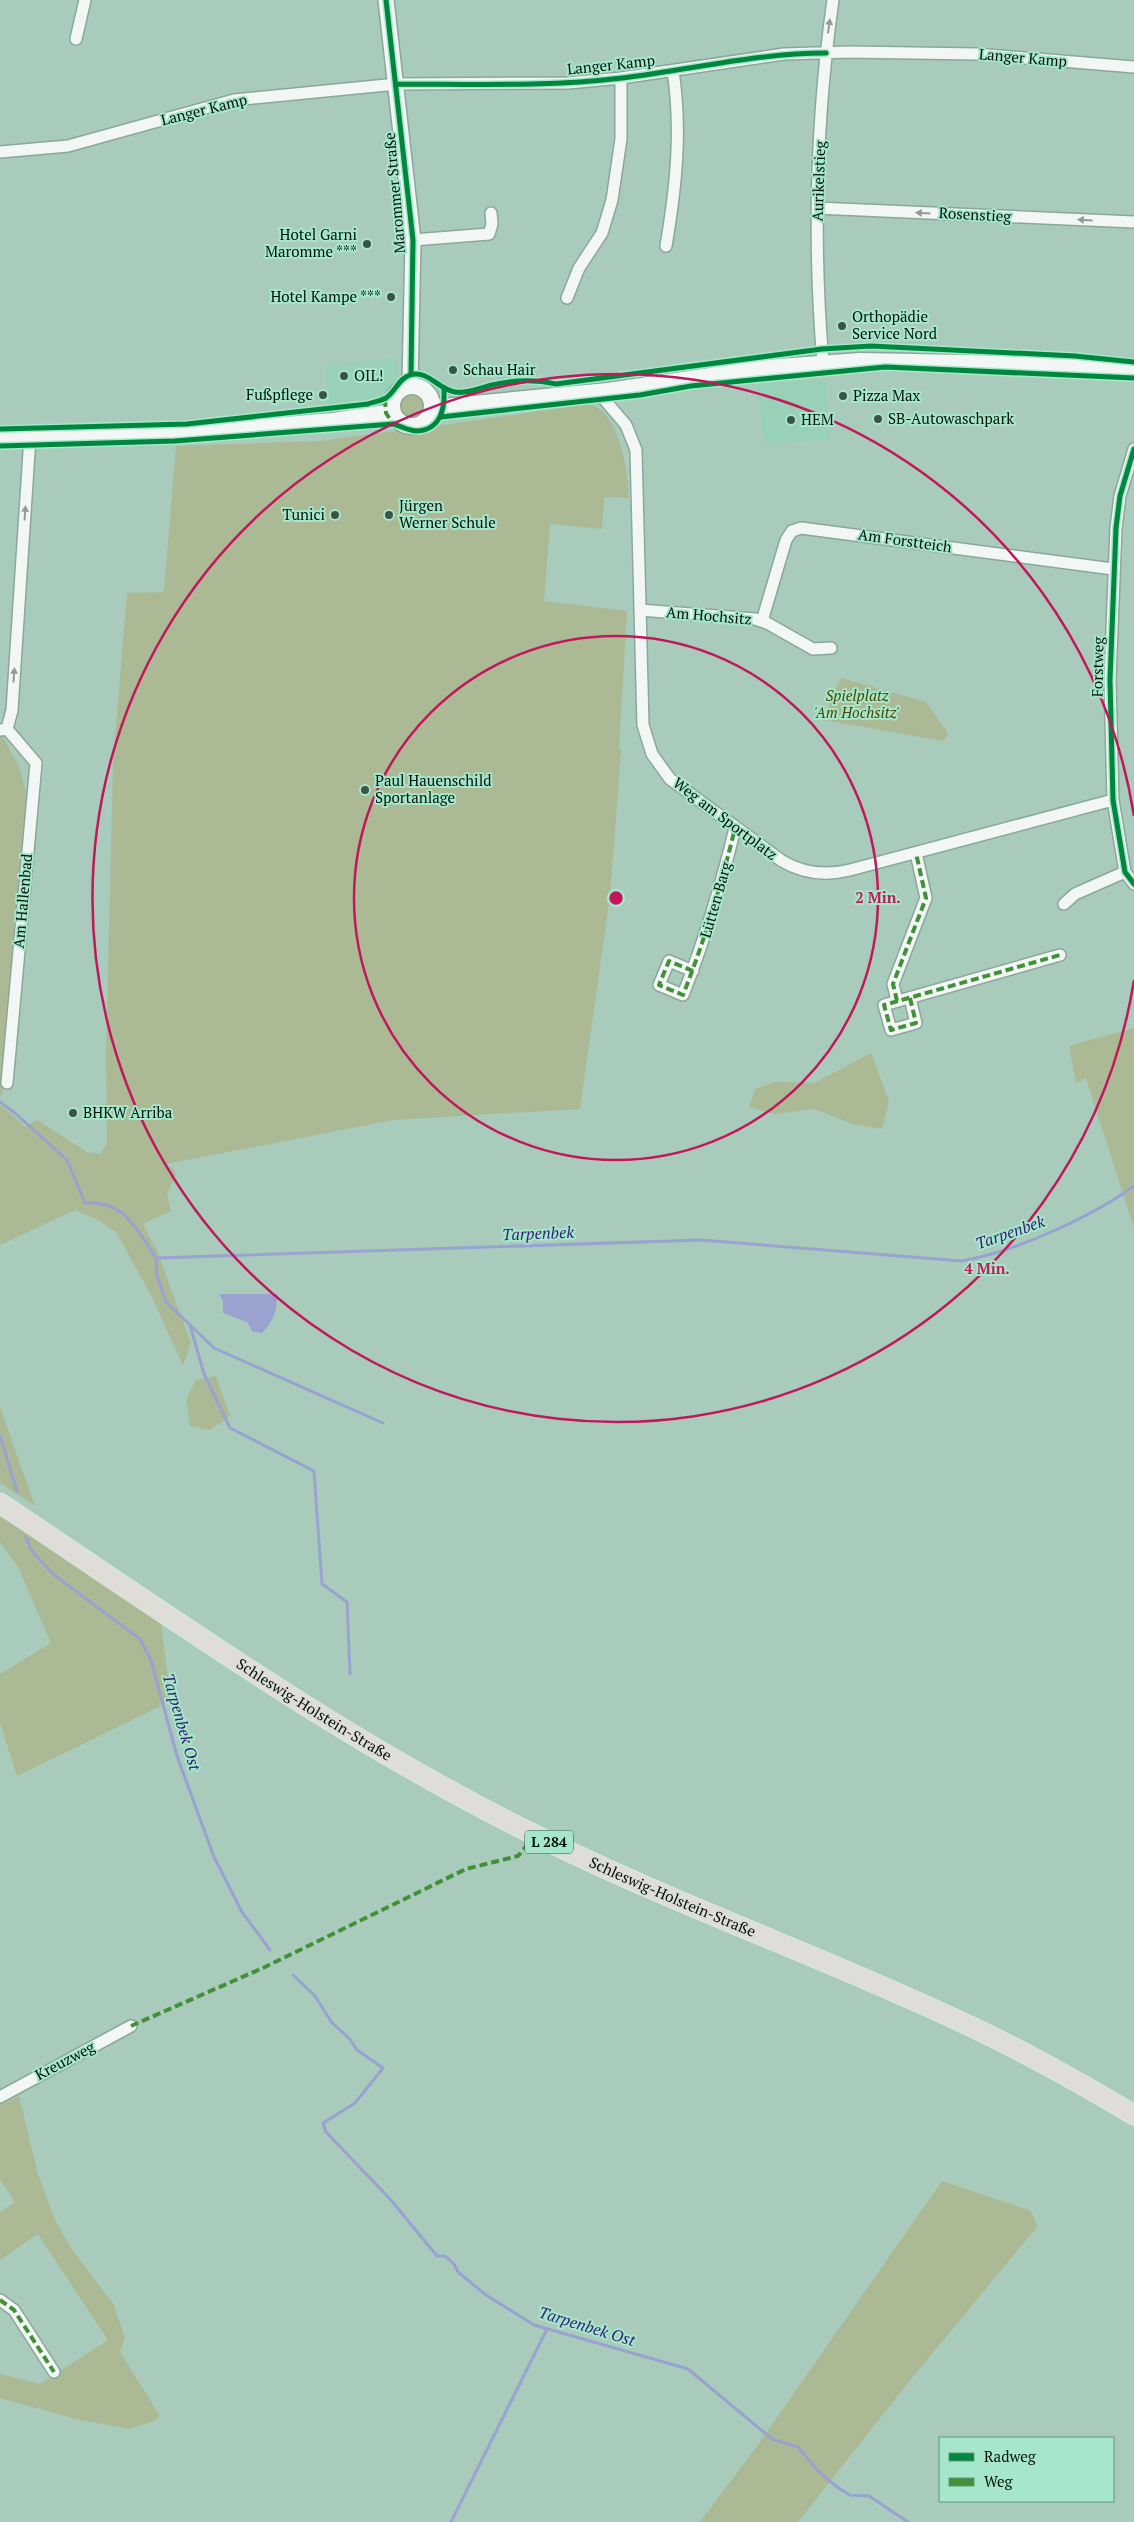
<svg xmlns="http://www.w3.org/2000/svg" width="1134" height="2522" font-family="'PT Serif',serif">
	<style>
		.built { fill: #98d0b8 }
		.green { fill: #abb995 }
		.water { fill: #9aa2d0 }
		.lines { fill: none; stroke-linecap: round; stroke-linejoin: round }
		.stream { stroke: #9aa2d0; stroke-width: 3 }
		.minor-casing { stroke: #8ba79b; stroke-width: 14 }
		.tertiary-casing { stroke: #8ba79b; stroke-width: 18 }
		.secondary-casing { stroke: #8ba79b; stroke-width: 19 }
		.primary-casing { stroke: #d8e8e1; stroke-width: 21 }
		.minor { stroke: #f2f7f5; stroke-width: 11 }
		.tertiary { stroke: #f2f7f5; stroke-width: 15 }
		.secondary { stroke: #f2f7f5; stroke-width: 16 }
		.primary { stroke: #deddd7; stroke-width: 19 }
		.quiet { stroke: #429038; stroke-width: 4; stroke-dasharray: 8 4; stroke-linecap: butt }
		.cycleway-casing { stroke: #a6e7cb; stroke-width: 8 }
		.cycleway { stroke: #00873e; stroke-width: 5 }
		.oneway { fill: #919c97 }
		.ring { fill: none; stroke: #c2185b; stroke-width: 2.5 }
		.poi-dot { fill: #3b5449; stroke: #a6e7cb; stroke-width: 2 }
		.labels { text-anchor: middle; stroke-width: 4; stroke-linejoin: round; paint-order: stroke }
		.shield { fill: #a6e7cb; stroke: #325345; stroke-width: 1 }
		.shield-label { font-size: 14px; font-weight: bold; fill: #00140b }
		.street-label { font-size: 15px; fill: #00140b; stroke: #a6e7cb }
		.poi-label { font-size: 15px; fill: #00140b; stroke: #a6e7cb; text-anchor: start }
		.park-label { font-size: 15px; font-style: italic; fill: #4b4702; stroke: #a6e7cb }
		.water-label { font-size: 16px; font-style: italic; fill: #332176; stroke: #a6e7cb }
		.centre { fill: #c2185b; stroke: #a6e7cb; stroke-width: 2.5 }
		.ring-label { font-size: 15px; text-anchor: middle; font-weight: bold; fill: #c2185b; stroke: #a6e7cb; stroke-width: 4; stroke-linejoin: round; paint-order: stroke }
	</style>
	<rect width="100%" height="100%" fill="#a9cbbc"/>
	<!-- built -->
	<path class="built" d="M 398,358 L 397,381 L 383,398 L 369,404 L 329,409 L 325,365 Z
		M 826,380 L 829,440 L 765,444 L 757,384 Z"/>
	<!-- green -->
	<path class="green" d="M400 406a12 12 0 1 1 24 0a12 12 0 1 1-24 0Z
		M 589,404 C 620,412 628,471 629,498 L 604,497 L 602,529 L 550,524 L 544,601 L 627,611 L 619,748 L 621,751 L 610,895 L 580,1109 L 393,1120 L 161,1165 L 173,1168 L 176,1174 L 167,1194 L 171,1211 L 143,1224 L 157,1251 L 191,1343 L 183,1366 L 152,1297 L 116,1232 L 96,1219 L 75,1210 L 0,1245 L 0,1105 L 14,1116 L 25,1127 L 37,1120 L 87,1152 L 101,1154 L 107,1142 L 106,1056 L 113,762 L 127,593 L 164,592 L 176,446 L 321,441 L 401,430 L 419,433 L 436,426 Z
		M 841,678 L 926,702 L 948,733 L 944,741 L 823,720 Z
		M 0,737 L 3,737 L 19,766 L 27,796 L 2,1096 L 0,1095 Z
		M 1134,1028 L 1134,1228 L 1086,1078 L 1076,1083 L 1069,1046 Z
		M 871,1053 L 889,1102 L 882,1129 L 853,1124 L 814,1109 L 774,1114 L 749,1107 L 755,1089 L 774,1082 L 814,1083 Z
		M 216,1376 L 230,1416 L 210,1430 L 190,1426 L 186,1399 L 196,1380 Z
		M 0,1407 L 35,1506 L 0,1483 Z
		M 0,1516 L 141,1609 L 161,1624 L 171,1701 L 17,1776 L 0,1723 L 0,1674 L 51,1643 L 18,1567 L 0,1542 Z
		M 19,2096 L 38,2174 L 54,2218 L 71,2248 L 114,2305 L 125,2338 L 120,2352 L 160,2416 L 154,2421 L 129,2429 L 76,2419 L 0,2398 L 0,2374 L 40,2384 L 108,2340 L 38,2234 L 0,2260 L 0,2212 L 15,2202 L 0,2179 L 0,2105 Z
		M 942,2181 L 1031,2211 L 1037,2227 L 911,2379 L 798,2522 L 700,2522 L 755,2449 Z"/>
	<!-- water -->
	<path class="water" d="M 219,1294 L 277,1294 C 277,1311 274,1320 262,1333 L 252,1331 L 247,1322 L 223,1313 L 223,1301 Z"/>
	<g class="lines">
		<!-- stream -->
		<path class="stream" d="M 0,1102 L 16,1114 L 67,1160 L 85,1203 C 125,1200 136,1229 156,1258 L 701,1240 L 962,1261 C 1014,1252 1092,1217 1134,1186
			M 156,1258 L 157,1275 L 166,1302 L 214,1348 L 383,1423
			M 190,1325 L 204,1374 L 230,1428 L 314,1471 L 322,1584 L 347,1602 L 350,1674
			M 0,1436 L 17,1491
			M 26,1537 L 31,1550 L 53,1574 L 140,1639 L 151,1660 L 177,1756 L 214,1857 L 242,1912 L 270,1950
			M 293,1975 L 315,1996 L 332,2023 L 349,2038 L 357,2050 L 383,2068 L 355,2103 L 323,2123 L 326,2132 L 391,2200 L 437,2256 L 445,2256 L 454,2264 L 458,2272 L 486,2295 L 534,2325 L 688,2369 L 772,2439 L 798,2447 L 818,2471 L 837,2487 L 850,2495 L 869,2496 L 908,2522
			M 451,2522 L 547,2329"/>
		<defs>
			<path id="minor" d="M 76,39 L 85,0
				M 0,152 L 68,146 L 234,100 L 397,84 L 568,83 L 621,78 L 784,54 L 849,52 L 976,54 L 1134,67
				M 817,208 L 1134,222
				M 413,240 L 489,234 L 492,224 L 491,213
				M 666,246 C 676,187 682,130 673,71
				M 567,298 L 579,268 L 602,233 L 612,200 L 621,139 L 621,78
				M 823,363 C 813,243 816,119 833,0
				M 598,392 L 626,425 L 636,450 L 643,725 L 652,754 L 670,779 L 782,861 C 804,874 826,876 850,870 L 1113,800
				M 1134,449 L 1120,496 L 1116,528 L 1110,680 L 1113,800 L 1125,872 L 1134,884
				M 640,610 L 755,619 L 767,623 L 813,649 L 831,648
				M 762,621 L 786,540 L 792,531 L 801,528 L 1113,569
				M 0,730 L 7,729 L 12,710 L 30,437
				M 1064,904 L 1075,894 L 1125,872
				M 693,971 L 669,961 L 659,985 L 683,995 C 705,939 721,886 735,828
				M 910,998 L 916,1023 L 891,1030 L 884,1005 L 1060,955
				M 897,1001 L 893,984 L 926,898 L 916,853
				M 7,1083 L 36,763 L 7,729
				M 0,2097 L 131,2026
				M 0,2300 L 14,2310 L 54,2372"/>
			<path id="tertiary" d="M 386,0 L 413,240 L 410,385"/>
			<path id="secondary" d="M392 406a20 20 0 1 1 40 0a20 20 0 1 1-40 0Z
				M 432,408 L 608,391 L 765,368 L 860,361 L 1063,365 L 1134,371
				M 0,437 L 175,434 L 333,421 L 392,412"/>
			<g id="primary">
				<path id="s1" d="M 0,1503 C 172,1618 343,1740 529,1832 C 674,1905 828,1958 974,2028 C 1029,2054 1082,2084 1134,2115"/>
			</g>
		</defs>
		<!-- minor casing -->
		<use href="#minor" class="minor-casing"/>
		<!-- tertiary casing -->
		<use href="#tertiary" class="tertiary-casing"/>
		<!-- secondary casing -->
		<use href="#secondary" class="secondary-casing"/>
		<!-- primary casing -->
		<use href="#primary" class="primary-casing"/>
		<!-- minor -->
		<use href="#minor" class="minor"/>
		<!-- tertiary -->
		<use href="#tertiary" class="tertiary"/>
		<!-- secondary -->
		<use href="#secondary" class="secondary"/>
		<!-- primary -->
		<use href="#primary" class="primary"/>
		<!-- quiet -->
		<path class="quiet" d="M 385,399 L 386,413 L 393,424
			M 693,971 L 669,961 L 659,985 L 683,995 C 705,939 721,886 735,828
			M 910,998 L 916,1023 L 891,1030 L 884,1005 L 1060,955
			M 897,1001 L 893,984 L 926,898 L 916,853
			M 131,2026 L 265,1967 L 466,1869 L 518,1856 L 530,1842 L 532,1834
			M 0,2300 L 14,2310 L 54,2372"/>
		<defs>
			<path id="cycleway" d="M 386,0 L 413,240 L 411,374
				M 397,84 C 472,84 547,87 622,78 C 690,70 757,53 826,53
				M 441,417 L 640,395 L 691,386 L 885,367 L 1134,378
				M 0,429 L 187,424 L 368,404 C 373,402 381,401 386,398 C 396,391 398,379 410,375 C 427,369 439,390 455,392 C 468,394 479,388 492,385 C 513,380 535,379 556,384 L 822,349 L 871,346 L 1075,356 L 1134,362
				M 0,446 L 175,441 L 393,424 C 401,426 408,431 417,431 C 441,430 445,408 444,389
				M 1134,449 L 1120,496 L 1116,528 L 1110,680 L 1113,800 L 1125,872 L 1134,884"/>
		</defs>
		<!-- cycleway casing -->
		<use href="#cycleway" class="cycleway-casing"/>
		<!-- cycleway -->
		<use href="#cycleway" class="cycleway"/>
	</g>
	<!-- one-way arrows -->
	<defs><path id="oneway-solid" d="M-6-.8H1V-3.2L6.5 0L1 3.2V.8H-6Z" transform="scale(1.25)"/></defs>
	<g class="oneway">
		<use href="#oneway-solid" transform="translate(829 26) rotate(-82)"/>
		<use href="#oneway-solid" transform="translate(923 213) rotate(-177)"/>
		<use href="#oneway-solid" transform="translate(1085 220) rotate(-177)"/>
		<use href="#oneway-solid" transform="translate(25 513) rotate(-86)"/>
		<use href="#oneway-solid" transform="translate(14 675) rotate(-86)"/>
	</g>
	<!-- distance rings -->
	<g class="ring">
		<circle cx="616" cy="898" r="262"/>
		<path d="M1134 980A524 524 0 1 1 1134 816"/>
	</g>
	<!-- markers -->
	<g class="poi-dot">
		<circle cx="367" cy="244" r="5"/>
		<circle cx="391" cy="297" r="5"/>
		<circle cx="842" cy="326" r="5"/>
		<circle cx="453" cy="370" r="5"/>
		<circle cx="344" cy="376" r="5"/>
		<circle cx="323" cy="395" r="5"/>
		<circle cx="843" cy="396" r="5"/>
		<circle cx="878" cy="419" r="5"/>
		<circle cx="791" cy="420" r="5"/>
		<circle cx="335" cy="515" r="5"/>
		<circle cx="389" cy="515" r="5"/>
		<circle cx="365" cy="790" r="5"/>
		<circle cx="73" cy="1113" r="5"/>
	</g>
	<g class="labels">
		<!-- shield labels -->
		<rect class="shield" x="525" y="1830.5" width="48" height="23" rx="4"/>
		<g class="shield-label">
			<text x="549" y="1847">L 284</text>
		</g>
		<!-- street labels -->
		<g class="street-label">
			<text transform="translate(1023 58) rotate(5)" y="5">Langer Kamp</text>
			<text transform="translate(611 65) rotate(-6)" y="5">Langer Kamp</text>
			<text transform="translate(204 110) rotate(-14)" y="5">Langer Kamp</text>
			<text transform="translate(819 181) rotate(-88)" y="5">Aurikelstieg</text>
			<text transform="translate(395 193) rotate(-95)" y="5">Marommer Straße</text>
			<text transform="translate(975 215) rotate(3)" y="5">Rosenstieg</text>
			<text transform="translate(905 541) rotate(8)" y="5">Am Forstteich</text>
			<text transform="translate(709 616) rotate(5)" y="5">Am Hochsitz</text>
			<text transform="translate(1098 667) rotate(-89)" y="5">Forstweg</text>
			<text transform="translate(725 819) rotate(37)" y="5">Weg am Sportplatz</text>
			<text transform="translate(716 900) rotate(-74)" y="5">Lütten Barg</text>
			<text transform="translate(23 901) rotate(-85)" y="5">Am Hallenbad</text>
			<text dy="5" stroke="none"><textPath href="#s1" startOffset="376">Schleswig-Holstein-Straße</textPath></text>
			<text dy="5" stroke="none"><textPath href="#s1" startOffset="781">Schleswig-Holstein-Straße</textPath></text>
			<text transform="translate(65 2061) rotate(-28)" y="5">Kreuzweg</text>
		</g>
		<!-- poi labels -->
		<g class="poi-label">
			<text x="357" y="240" text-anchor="end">Hotel Garni<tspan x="357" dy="17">Maromme ***</tspan></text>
			<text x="381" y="302" text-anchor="end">Hotel Kampe ***</text>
			<text x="852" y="322">Orthopädie<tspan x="852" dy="17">Service Nord</tspan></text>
			<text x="463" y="375">Schau Hair</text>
			<text x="354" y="381">OIL!</text>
			<text x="313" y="400" text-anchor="end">Fußpflege</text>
			<text x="853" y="401">Pizza Max</text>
			<text x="888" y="424">SB-Autowaschpark</text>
			<text x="801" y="425">HEM</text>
			<text x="399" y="511">Jürgen<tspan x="399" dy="17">Werner Schule</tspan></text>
			<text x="325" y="520" text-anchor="end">Tunici</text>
			<text x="375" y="786">Paul Hauenschild<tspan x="375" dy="17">Sportanlage</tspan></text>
			<text x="83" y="1118">BHKW Arriba</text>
		</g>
		<!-- park labels -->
		<g class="park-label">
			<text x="857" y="701">Spielplatz<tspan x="857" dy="17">'Am Hochsitz'</tspan></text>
		</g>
		<!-- water labels -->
		<g class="water-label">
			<text transform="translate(1010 1232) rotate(-19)" y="6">Tarpenbek</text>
			<text transform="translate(538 1233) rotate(-2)" y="6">Tarpenbek</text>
			<text transform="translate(182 1722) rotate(74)" y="6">Tarpenbek Ost</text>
			<text transform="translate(587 2326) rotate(17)" y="6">Tarpenbek Ost</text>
		</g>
	</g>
	<circle cx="616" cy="898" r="8" class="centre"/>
	<g class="ring-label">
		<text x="878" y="903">2 Min.</text>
		<text x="987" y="1274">4 Min.</text>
	</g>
	<!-- legend -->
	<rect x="939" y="2437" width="175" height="65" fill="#a6e7cb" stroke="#64937e"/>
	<rect x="949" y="2453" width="25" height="8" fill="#00873e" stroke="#64937e"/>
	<text x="984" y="2462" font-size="15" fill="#00140b">Radweg</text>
	<rect x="949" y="2478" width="25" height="8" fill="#429038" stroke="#64937e"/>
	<text x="984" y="2487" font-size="15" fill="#00140b">Weg</text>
</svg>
